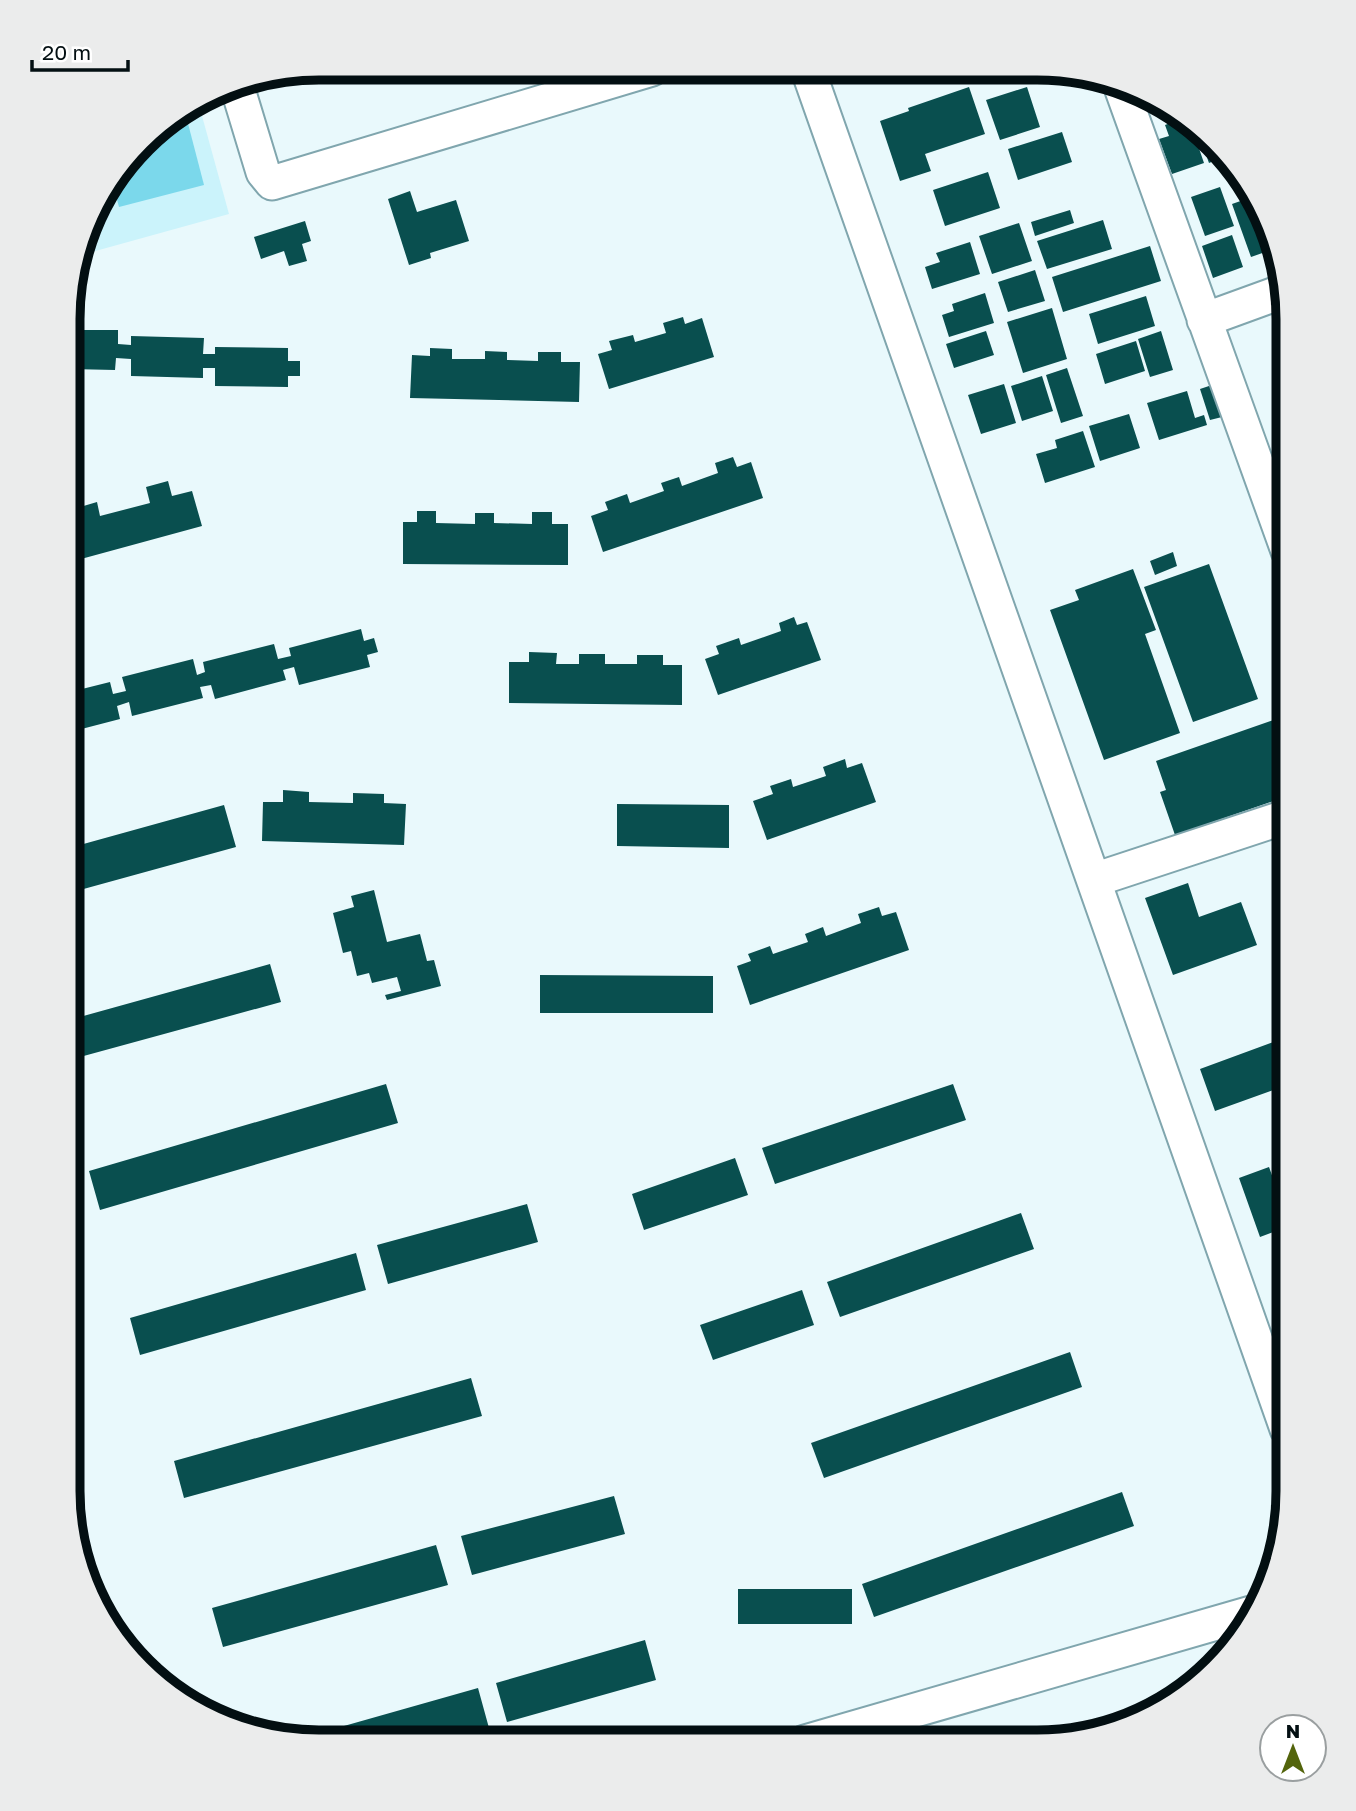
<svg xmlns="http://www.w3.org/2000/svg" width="1356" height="1811" font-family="'Golos Text',sans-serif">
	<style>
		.built { fill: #cbf3fb }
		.green { fill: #7bd8eb }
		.building { fill: #094f4f }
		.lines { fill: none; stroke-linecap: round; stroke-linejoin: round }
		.minor-casing { stroke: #80a6ae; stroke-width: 37 }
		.minor { stroke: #fff; stroke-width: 33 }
		.rim { fill: none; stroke: #030f12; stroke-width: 9 }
	</style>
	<rect width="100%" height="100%" fill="#e9f9fc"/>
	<!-- built -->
	<path class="built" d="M 199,105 L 229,214 L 81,255 L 102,194 L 154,130 Z"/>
	<!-- green -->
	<path class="green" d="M 185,112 L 204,185 L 119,207 L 112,182 L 154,130 Z"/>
	<!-- building -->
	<path class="building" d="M 969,87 L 985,134 L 925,154 L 931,171 L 900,181 L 880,121 L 909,111 L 908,108 Z
		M 1027,87 L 1040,127 L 1000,140 L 986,100 Z
		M 1183,118 L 1192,128 L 1204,163 L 1172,174 L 1159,139 L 1169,136 L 1165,125 Z
		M 1062,132 L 1072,162 L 1018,180 L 1008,149 Z
		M 1200,138 L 1219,159 L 1209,163 Z
		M 988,172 L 1000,208 L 945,226 L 933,190 Z
		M 1220,187 L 1234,226 L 1205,236 L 1191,197 Z
		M 410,191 L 417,212 L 456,200 L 469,241 L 430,253 L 431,258 L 409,265 L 388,199 Z
		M 1252,197 L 1262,208 L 1271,250 L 1251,257 L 1232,204 Z
		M 1070,210 L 1074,223 L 1035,236 L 1031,222 Z
		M 1103,220 L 1112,249 L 1047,269 L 1037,241 Z
		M 305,221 L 311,241 L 302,244 L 307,261 L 289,266 L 284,251 L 261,259 L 254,237 Z
		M 1019,223 L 1032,261 L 992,274 L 979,236 Z
		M 1232,235 L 1243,267 L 1213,278 L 1202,246 Z
		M 970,242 L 980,274 L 932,289 L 925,267 L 940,262 L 936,253 Z
		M 1150,246 L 1161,281 L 1063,312 L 1052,277 Z
		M 1035,270 L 1045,301 L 1008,312 L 998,282 Z
		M 985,293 L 994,323 L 949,337 L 942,315 L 954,311 L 952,304 Z
		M 1146,296 L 1155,326 L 1098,344 L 1089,314 Z
		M 1052,308 L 1067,359 L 1023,373 L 1007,322 Z
		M 683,317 L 685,324 L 702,318 L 714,357 L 609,389 L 598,354 L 612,350 L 609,341 L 633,335 L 635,342 L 666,333 L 663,323 Z
		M 70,330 L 118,330 L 118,344 L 131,345 L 131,336 L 204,338 L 203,354 L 215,354 L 215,347 L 288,348 L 288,361 L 300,361 L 300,376 L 288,376 L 288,387 L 215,386 L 215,368 L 203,368 L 203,378 L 131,376 L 131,359 L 116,358 L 115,370 L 70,369 Z
		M 986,331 L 994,355 L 954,368 L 946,344 Z
		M 1161,331 L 1173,370 L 1150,377 L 1138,339 Z
		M 1136,341 L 1145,371 L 1105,384 L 1096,354 Z
		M 430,348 L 452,349 L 452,359 L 485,359 L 485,351 L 507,352 L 507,360 L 538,361 L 538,352 L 561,352 L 561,362 L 580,362 L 579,402 L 410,398 L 412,355 L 430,356 Z
		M 1067,368 L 1083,416 L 1061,423 L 1046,375 Z
		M 1042,376 L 1053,411 L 1022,421 L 1011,386 Z
		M 1004,384 L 1016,423 L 981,434 L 968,395 Z
		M 1212,385 L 1222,417 L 1210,420 L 1200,389 Z
		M 1187,391 L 1195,418 L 1204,415 L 1207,425 L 1159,440 L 1147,403 Z
		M 1129,414 L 1140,448 L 1100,461 L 1089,426 Z
		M 1083,431 L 1095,467 L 1045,483 L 1036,454 L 1057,448 L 1055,440 Z
		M 733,457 L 737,467 L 751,462 L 763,498 L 603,552 L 591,516 L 608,510 L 605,502 L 627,494 L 630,503 L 664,491 L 661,483 L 679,477 L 682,486 L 718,473 L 715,463 Z
		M 168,481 L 172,496 L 192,491 L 202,526 L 70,562 L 70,526 L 72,526 L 70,510 L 97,502 L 100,516 L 150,503 L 146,487 Z
		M 417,511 L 436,511 L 436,523 L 475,524 L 475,513 L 494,513 L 494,523 L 532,524 L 532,512 L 552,512 L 552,524 L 568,524 L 568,565 L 403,564 L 403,522 L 417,522 Z
		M 1173,552 L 1177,566 L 1155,575 L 1150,561 Z
		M 1209,564 L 1258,699 L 1193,722 L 1144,587 Z
		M 1133,569 L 1156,630 L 1145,634 L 1180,733 L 1104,760 L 1050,610 L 1079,600 L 1075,590 Z
		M 794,617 L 797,625 L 807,622 L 821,660 L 718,695 L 705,659 L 719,654 L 716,646 L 739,638 L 741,645 L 781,631 L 779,623 Z
		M 361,629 L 364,641 L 374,638 L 378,652 L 367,655 L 370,667 L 299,685 L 294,667 L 283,670 L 286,680 L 215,699 L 211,685 L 200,687 L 203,698 L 132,716 L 129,702 L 117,706 L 120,719 L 70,732 L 70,692 L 110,682 L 113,694 L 126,691 L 122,677 L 193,659 L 197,675 L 205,672 L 203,662 L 274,644 L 278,659 L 291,656 L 289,648 Z
		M 529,652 L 557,653 L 556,664 L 579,664 L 579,654 L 605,654 L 605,664 L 637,664 L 637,655 L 663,655 L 663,665 L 682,665 L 682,705 L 509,703 L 509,662 L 529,662 Z
		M 1288,715 L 1288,796 L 1175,835 L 1160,792 L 1166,790 L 1156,761 Z
		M 845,759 L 847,768 L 862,763 L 876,802 L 767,840 L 753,801 L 773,794 L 770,786 L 791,779 L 793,787 L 826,776 L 823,767 Z
		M 283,790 L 309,792 L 309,802 L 353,803 L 353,793 L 384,794 L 384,803 L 406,804 L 404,845 L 262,841 L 263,802 L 283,802 Z
		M 617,804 L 729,805 L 729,848 L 617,846 Z
		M 224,805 L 236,847 L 69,893 L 69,848 Z
		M 1188,883 L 1199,917 L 1241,902 L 1257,945 L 1173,975 L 1145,898 Z
		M 374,890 L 387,942 L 420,934 L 427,961 L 434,960 L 441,986 L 387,1000 L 385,995 L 401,991 L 397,977 L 372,983 L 369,973 L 357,976 L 351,951 L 343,953 L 333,913 L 354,907 L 351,896 Z
		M 879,907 L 882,916 L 896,912 L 909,950 L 750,1005 L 737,966 L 751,961 L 748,954 L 770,946 L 773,954 L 808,942 L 805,934 L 823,927 L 826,936 L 861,923 L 858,914 Z
		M 270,964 L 281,1002 L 69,1060 L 69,1020 Z
		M 540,975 L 713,976 L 713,1013 L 540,1013 Z
		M 1279,1040 L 1287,1065 L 1287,1085 L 1215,1111 L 1200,1069 Z
		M 386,1084 L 398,1123 L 100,1210 L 89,1171 Z
		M 953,1084 L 966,1120 L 775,1184 L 762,1148 Z
		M 735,1158 L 748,1195 L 644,1230 L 632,1194 Z
		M 1287,1162 L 1287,1205 L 1273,1167 Z
		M 1269,1167 L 1287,1217 L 1287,1227 L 1260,1237 L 1239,1178 Z
		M 527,1204 L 538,1242 L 388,1284 L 377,1245 Z
		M 1021,1213 L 1034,1249 L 840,1317 L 827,1282 Z
		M 356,1253 L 366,1290 L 140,1355 L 130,1318 Z
		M 802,1290 L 814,1325 L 713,1360 L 700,1325 Z
		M 1070,1352 L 1082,1387 L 824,1478 L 811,1443 Z
		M 471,1378 L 482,1416 L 184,1498 L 174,1461 Z
		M 1122,1492 L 1134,1526 L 874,1617 L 862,1584 Z
		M 614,1496 L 625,1534 L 472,1575 L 461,1536 Z
		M 436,1545 L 448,1585 L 223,1647 L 212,1608 Z
		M 738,1589 L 852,1589 L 852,1624 L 738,1624 Z
		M 645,1640 L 656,1680 L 507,1722 L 496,1683 Z
		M 478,1688 L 489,1728 L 441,1741 L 291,1741 Z"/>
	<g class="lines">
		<defs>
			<path id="minor" d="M 808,70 L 1287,1429
				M 236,83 L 263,172 L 272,183 L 652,69
				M 1122,90 L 1288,551
				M 1204,320 L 1281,292
				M 1094,880 L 1288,816
				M 805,1742 L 1251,1613"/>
		</defs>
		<!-- minor casing -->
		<use href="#minor" class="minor-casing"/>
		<!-- minor -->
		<use href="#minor" class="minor"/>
	</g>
	<!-- crop -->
	<path d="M0 0H1356V1811H0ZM319 80H1037A239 239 0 0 1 1276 319V1491A239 239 0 0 1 1037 1730H319A239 239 0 0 1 80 1491V319A239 239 0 0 1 319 80Z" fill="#ebecec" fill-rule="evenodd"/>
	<path class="rim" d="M319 80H1037A239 239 0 0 1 1276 319V1491A239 239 0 0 1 1037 1730H319A239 239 0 0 1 80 1491V319A239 239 0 0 1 319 80Z"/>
	<!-- north arrow -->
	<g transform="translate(1293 1748)"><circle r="33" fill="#ffffff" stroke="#9a9fa0" stroke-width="2"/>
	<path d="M0-5L12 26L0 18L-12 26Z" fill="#53640c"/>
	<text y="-10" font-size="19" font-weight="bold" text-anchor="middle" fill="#030f12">N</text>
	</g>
	<!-- scale -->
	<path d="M32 60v10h96v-10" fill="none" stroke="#030f12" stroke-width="3.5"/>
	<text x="42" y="60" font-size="21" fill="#030f12" stroke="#ffffff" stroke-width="5" paint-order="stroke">20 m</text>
</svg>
